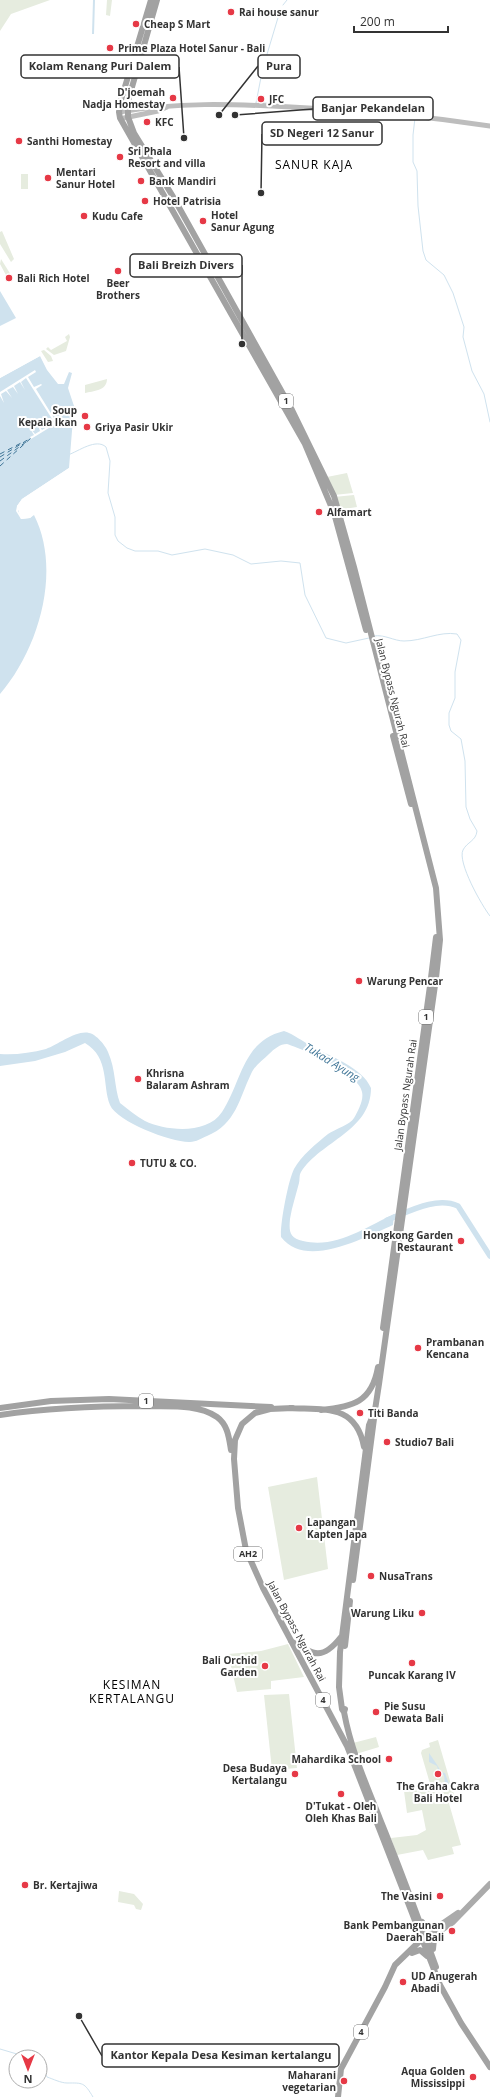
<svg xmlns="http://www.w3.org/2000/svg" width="490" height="2097" font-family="'Open Sans',sans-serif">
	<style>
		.green { fill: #e6ecdf }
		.water { fill: #cfe2ee }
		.pier { fill: #fff }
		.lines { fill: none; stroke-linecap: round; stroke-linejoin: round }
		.stream { stroke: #cfe2ee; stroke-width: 1 }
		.river { stroke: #cfe2ee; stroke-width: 5.5 }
		.ferry { stroke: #3f7597; stroke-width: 1; stroke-dasharray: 5 4; stroke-linecap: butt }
		.secondary { stroke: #bdbdbd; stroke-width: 5 }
		.primary { stroke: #ababab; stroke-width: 6 }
		.trunk { stroke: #a2a2a2; stroke-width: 6 }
		.poi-dot { fill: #e63946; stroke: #fff; stroke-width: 1.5 }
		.labels { text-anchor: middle; stroke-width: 4; stroke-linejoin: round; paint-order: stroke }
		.shield { fill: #fff; stroke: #707070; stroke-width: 1 }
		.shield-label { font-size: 9px; font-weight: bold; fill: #333 }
		.poi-label { font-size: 10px; font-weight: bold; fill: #333; stroke: #fff; text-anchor: start }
		.street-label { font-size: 10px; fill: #333; stroke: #fff }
		.water-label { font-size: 11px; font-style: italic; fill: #3f7597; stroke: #fff }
		.quarter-label { font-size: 12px; letter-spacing: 1px; fill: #000; stroke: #fff }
		.leader { fill: none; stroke: #333; stroke-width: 1.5 }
		.callout-dot { fill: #333; stroke: #fff; stroke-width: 1.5 }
		.callout { fill: #fff; stroke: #333; stroke-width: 1.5 }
		.callout-label { font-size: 11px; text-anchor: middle; font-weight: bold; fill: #333 }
	</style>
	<rect width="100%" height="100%" fill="#fff"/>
	<!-- green -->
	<path class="green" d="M 0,0 L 50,0 L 11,14 L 0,31 Z
		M 107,0 L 112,0 L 110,16 L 106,15 Z
		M 21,174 L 28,174 L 28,189 L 21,189 Z
		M 2,231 L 14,259 L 11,262 L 0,244 L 0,232 Z
		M 1,259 L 11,275 L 7,277 L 0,264 Z
		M 69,334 L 70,337 L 66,351 L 54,355 L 46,349 L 48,347 L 51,350 L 67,341 L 65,337 Z
		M 44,350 L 51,356 L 53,361 L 48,362 L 41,351 Z
		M 107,379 C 107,391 93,391 85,393 L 85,385 Z
		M 347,473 L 353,493 L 334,495 L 327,477 Z
		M 354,495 L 357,507 L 338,510 L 334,497 Z
		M 317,1477 L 328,1569 L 284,1580 L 268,1487 Z
		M 288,1644 L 304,1677 L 271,1681 L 271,1689 L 237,1692 L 228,1654 L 261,1651 Z
		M 289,1694 L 297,1768 L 272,1770 L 264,1695 Z
		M 376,1737 L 379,1747 L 356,1754 L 353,1743 Z
		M 438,1740 L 455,1798 L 448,1800 L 461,1845 L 452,1847 L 454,1854 L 428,1860 L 423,1850 L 397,1855 L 391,1838 L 417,1835 L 426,1830 L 422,1810 L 407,1813 L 404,1791 L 416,1789 L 417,1792 L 431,1787 L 421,1753 L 422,1750 L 430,1747 L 429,1743 Z
		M 119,1891 L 134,1894 L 143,1904 L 141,1910 L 136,1909 L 134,1905 L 118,1902 Z"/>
	<!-- water -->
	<path class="water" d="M 93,0 L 95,0 L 94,34 L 92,34 Z
		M 0,291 L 16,318 L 0,326 Z
		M 40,356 L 47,370 L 58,384 L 64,384 L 69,372 L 72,373 L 68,388 L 74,406 L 69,468 L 22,499 L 17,506 L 21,519 L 30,518 L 34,515 C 62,570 39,649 0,694 L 0,378 Z
		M 284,1031 C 295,1035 302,1041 311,1046 C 331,1057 362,1067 371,1088 C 371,1131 321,1141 301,1172 C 299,1175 300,1179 299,1183 C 296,1195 292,1206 290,1219 C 289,1231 289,1238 303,1241 C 336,1249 366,1227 394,1214 L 393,1225 C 365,1237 306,1270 281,1237 C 280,1224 288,1181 294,1169 C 301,1156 317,1143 328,1134 C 335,1129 350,1125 354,1118 C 358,1111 364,1100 362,1092 C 360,1074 303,1049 287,1044 C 280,1044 274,1049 269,1054 C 263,1060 254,1066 251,1074 C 239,1099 236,1124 207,1136 C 202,1138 196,1142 190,1142 C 173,1143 117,1122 110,1105 C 102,1085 110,1058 85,1043 L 65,1052 L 35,1061 L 0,1066 L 0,1054 C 15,1055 31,1053 46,1049 C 58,1045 76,1030 89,1033 C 96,1034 106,1046 108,1052 C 116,1070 114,1087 120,1103 C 128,1109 136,1116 145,1121 C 166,1131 207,1135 222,1112 C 242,1082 242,1041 284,1031 Z
		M 429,1753 C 431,1756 439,1767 441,1772 L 445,1773 L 449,1784 L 445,1785 L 444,1775 L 439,1773 L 437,1766 L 429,1762 Z"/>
	<!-- pier -->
	<path class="pier" d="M 39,354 L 40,356 L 0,378 L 0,376 Z
		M 35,370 L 36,372 L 28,377 L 34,387 L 41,384 L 42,385 L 36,389 L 57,423 L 31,439 L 30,437 L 34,435 L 29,427 L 35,434 L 40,431 L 37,422 L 42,430 L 47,427 L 42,419 L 48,426 L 54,422 L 26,378 L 21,382 L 25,390 L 20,382 L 14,386 L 18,394 L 13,387 L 7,390 L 12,398 L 6,391 L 1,394 L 4,403 L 0,396 L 0,392 Z
		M 69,468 L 69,470 L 23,501 L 18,511 L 22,517 L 35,513 L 30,518 L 21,519 L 16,511 L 17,506 L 22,499 Z"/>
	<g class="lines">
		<!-- stream -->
		<path class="stream" d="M 283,5 L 287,0
			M 265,61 L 280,11
			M 256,103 L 263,67
			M 262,103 L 270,103
			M 415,118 L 413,135 L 413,162 L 417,171 L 418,206 L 423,251 L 426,260 L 444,275 L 453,293 L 464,327 L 463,337 L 472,371 L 484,394 L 490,422
			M 68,455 C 79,451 96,438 106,447 L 110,461 L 108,493 L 115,517 L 115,535 L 118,541 L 127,548 L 135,551 L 158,551 L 172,555 L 205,549 L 233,555 L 251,564 L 281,561 L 300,563 L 305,595 L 326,638 L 346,643 L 369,638
			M 374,636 C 384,634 394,641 404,641 C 423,641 439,631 457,634 L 461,640 L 455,672 L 455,698 L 449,713 L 449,725 L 451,731 L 461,739 L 465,761 L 466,807 L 470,819 L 477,831 C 476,841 467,842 463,850 C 457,862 482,906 490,916
			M 0,2049 L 27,2057
			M 40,2062 L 47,2077 C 53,2079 61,2083 67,2083 C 83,2083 84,2082 93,2097"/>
		<!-- river -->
		<path class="river" d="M 387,1220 C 408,1212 436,1196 458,1206 L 490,1256"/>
		<!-- ferry -->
		<path class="ferry" d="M 0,454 L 23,442
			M 0,457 L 29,439
			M 0,461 L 26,442
			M 0,466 L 31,438"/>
		<!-- secondary -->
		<path class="secondary" d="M 119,112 C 176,102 233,104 291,107 C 358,110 424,116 490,126
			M 124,118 L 158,111 L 167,107"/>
		<!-- primary -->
		<path class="primary" d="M 426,1935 L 458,1913
			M 427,1940 L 453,1922 L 490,1884"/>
		<!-- trunk -->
		<path class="trunk" d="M 151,0 L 121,100 L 119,112 L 120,118 L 305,444 L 334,513 L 366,630
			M 157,0 L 128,101 L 128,117 L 134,133 L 172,195 L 292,410 L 334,496 L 354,567 L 436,888 L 440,940 L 436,978 L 379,1384 L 375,1410 L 369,1425 L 340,1652 L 339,1687 L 342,1709 L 344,1712
			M 393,736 L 411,804
			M 383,1328 L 430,986 L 436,937
			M 0,1408 L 51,1401 L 109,1399 L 271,1407
			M 290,1408 C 325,1410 356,1404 364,1447
			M 293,1408 L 270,1409 L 255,1413 L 242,1424 L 235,1440 L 234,1459 L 238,1508 L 246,1550 L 263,1588 L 347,1746 L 440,1985 L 461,2023 L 490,2067
			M 321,1410 C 353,1407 372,1402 378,1367
			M 0,1415 C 48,1408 94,1406 143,1406 C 166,1407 197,1403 217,1417 C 228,1425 229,1438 231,1450
			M 353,1580 L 375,1411
			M 291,1641 C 314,1656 323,1660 341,1637
			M 345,1646 L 350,1601
			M 345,1709 L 344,1712 C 351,1750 366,1784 380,1819 C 400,1868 418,1917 436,1967
			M 422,1922 L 427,1928 L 439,1925
			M 433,1949 L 434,1939 L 442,1929
			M 412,1953 L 420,1950 L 427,1956
			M 338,2097 L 341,2069 L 385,1987 L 395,1965 L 425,1936"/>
	</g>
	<!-- markers -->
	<g class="poi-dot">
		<circle cx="231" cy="12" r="4"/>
		<circle cx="136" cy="24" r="4"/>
		<circle cx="110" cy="48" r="4"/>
		<circle cx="173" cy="98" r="4"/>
		<circle cx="261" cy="99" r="4"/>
		<circle cx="147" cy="122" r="4"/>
		<circle cx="19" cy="141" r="4"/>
		<circle cx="120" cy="157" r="4"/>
		<circle cx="48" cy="178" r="4"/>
		<circle cx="141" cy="181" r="4"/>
		<circle cx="145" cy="201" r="4"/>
		<circle cx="84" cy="216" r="4"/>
		<circle cx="203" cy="221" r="4"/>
		<circle cx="118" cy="271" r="4"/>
		<circle cx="9" cy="278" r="4"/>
		<circle cx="85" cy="416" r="4"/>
		<circle cx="87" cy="427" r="4"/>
		<circle cx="319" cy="512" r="4"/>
		<circle cx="359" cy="981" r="4"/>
		<circle cx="138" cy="1079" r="4"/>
		<circle cx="132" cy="1163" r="4"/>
		<circle cx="461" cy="1241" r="4"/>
		<circle cx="418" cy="1348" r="4"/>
		<circle cx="360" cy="1413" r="4"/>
		<circle cx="387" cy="1442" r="4"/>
		<circle cx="299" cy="1528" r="4"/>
		<circle cx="371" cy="1576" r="4"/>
		<circle cx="422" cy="1613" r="4"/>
		<circle cx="412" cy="1663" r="4"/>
		<circle cx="265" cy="1666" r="4"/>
		<circle cx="376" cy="1712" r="4"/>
		<circle cx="389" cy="1759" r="4"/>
		<circle cx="295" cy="1774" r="4"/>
		<circle cx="438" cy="1774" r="4"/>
		<circle cx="341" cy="1794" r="4"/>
		<circle cx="25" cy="1885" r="4"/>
		<circle cx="440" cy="1896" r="4"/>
		<circle cx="452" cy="1931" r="4"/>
		<circle cx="403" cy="1982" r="4"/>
		<circle cx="473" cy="2077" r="4"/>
		<circle cx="344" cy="2081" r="4"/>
	</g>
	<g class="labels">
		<!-- shield labels -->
		<g class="shield">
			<rect x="279" y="394" width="14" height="14" rx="3"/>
			<rect x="419" y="1010" width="14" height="14" rx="3"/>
			<rect x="139" y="1394" width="14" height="14" rx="3"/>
			<rect x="234" y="1547" width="28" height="14" rx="3"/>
			<rect x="316" y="1693" width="14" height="14" rx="3"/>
			<rect x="354" y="2025" width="14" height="14" rx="3"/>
		</g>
		<g class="shield-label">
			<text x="286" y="404">1</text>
			<text x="426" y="1020">1</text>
			<text x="146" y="1404">1</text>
			<text x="248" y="1557">AH2</text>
			<text x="323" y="1703">4</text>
			<text x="361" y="2035">4</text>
		</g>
		<!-- poi labels -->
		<g class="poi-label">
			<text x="239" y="16">Rai house sanur</text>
			<text x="144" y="28">Cheap S Mart</text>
			<text x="118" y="52">Prime Plaza Hotel Sanur - Bali</text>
			<text x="165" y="96" text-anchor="end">D'joemah<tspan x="165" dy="12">Nadja Homestay</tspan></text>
			<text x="269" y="103">JFC</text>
			<text x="155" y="126">KFC</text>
			<text x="27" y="145">Santhi Homestay</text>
			<text x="128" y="155">Sri Phala<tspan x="128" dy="12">Resort and villa</tspan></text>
			<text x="56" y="176">Mentari<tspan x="56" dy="12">Sanur Hotel</tspan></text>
			<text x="149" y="185">Bank Mandiri</text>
			<text x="153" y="205">Hotel Patrisia</text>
			<text x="211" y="219">Hotel<tspan x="211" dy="12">Sanur Agung</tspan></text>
			<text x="92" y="220">Kudu Cafe</text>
			<text x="17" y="282">Bali Rich Hotel</text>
			<text x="118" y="287" text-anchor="middle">Beer<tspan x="118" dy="12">Brothers</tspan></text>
			<text x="77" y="414" text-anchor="end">Soup<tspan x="77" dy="12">Kepala Ikan</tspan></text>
			<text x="95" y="431">Griya Pasir Ukir</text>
			<text x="327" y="516">Alfamart</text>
			<text x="367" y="985">Warung Pencar</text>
			<text x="146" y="1077">Khrisna<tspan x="146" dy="12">Balaram Ashram</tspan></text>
			<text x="140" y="1167">TUTU &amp; CO.</text>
			<text x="453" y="1239" text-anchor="end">Hongkong Garden<tspan x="453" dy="12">Restaurant</tspan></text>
			<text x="426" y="1346">Prambanan<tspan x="426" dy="12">Kencana</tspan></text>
			<text x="368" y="1417">Titi Banda</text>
			<text x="395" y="1446">Studio7 Bali</text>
			<text x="307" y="1526">Lapangan<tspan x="307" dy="12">Kapten Japa</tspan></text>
			<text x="379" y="1580">NusaTrans</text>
			<text x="414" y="1617" text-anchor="end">Warung Liku</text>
			<text x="257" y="1664" text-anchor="end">Bali Orchid<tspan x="257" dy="12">Garden</tspan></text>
			<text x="412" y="1679" text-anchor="middle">Puncak Karang IV</text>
			<text x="384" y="1710">Pie Susu<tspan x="384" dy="12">Dewata Bali</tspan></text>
			<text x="381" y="1763" text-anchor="end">Mahardika School</text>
			<text x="287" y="1772" text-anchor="end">Desa Budaya<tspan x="287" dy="12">Kertalangu</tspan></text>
			<text x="438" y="1790" text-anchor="middle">The Graha Cakra<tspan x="438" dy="12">Bali Hotel</tspan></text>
			<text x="341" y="1810" text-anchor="middle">D'Tukat - Oleh<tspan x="341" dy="12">Oleh Khas Bali</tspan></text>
			<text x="33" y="1889">Br. Kertajiwa</text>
			<text x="432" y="1900" text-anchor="end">The Vasini</text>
			<text x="444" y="1929" text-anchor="end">Bank Pembangunan<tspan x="444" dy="12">Daerah Bali</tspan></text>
			<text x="411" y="1980">UD Anugerah<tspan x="411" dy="12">Abadi</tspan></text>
			<text x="465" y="2075" text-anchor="end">Aqua Golden<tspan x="465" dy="12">Mississippi</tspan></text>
			<text x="336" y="2079" text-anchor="end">Maharani<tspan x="336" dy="12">vegetarian</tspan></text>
		</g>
		<!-- street labels -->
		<g class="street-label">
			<text transform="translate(393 693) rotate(76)" y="4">Jalan Bypass Ngurah Rai</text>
			<text transform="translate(405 1095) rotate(-82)" y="4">Jalan Bypass Ngurah Rai</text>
			<text transform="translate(297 1631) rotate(62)" y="4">Jalan Bypass Ngurah Rai</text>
		</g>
		<!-- water labels -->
		<g class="water-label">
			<text transform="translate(332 1062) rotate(32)" y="4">Tukad Ayung</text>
		</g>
		<!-- quarter labels -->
		<g class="quarter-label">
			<text x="314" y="169">SANUR KAJA</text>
			<text x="132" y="1689">KESIMAN<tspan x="132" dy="14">KERTALANGU</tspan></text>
		</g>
	</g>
	<!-- callouts -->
	<path class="leader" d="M219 115L258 66M184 138L179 67M235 115L313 109M261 193L262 134M242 344L242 265M79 2016L102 2056"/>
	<g class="callout-dot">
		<circle cx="219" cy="115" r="4"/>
		<circle cx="184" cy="138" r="4"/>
		<circle cx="235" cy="115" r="4"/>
		<circle cx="261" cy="193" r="4"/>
		<circle cx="242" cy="344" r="4"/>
		<circle cx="79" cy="2016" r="4"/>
	</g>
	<g class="callout">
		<rect x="258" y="55" width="42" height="23" rx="4"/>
		<rect x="21" y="55" width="158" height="23" rx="4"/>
		<rect x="313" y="97" width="120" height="23" rx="4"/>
		<rect x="262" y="122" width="120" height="23" rx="4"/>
		<rect x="130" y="254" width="112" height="23" rx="4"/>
		<rect x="102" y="2044" width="237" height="23" rx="4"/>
	</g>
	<g class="callout-label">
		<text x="279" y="70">Pura</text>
		<text x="100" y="70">Kolam Renang Puri Dalem</text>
		<text x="373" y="112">Banjar Pekandelan</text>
		<text x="322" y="137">SD Negeri 12 Sanur</text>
		<text x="186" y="269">Bali Breizh Divers</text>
		<text x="221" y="2059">Kantor Kepala Desa Kesiman kertalangu</text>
	</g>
	<!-- north arrow -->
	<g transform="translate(28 2069) rotate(180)"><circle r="19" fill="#ffffff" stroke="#adadad"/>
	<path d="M0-3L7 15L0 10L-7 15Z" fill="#e63946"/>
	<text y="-6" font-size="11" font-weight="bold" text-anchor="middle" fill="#333333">N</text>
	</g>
	<!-- scale -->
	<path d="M354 26v6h94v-6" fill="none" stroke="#333333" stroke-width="2"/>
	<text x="360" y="26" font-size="12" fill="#333333" stroke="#ffffff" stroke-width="3" paint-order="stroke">200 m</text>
</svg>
